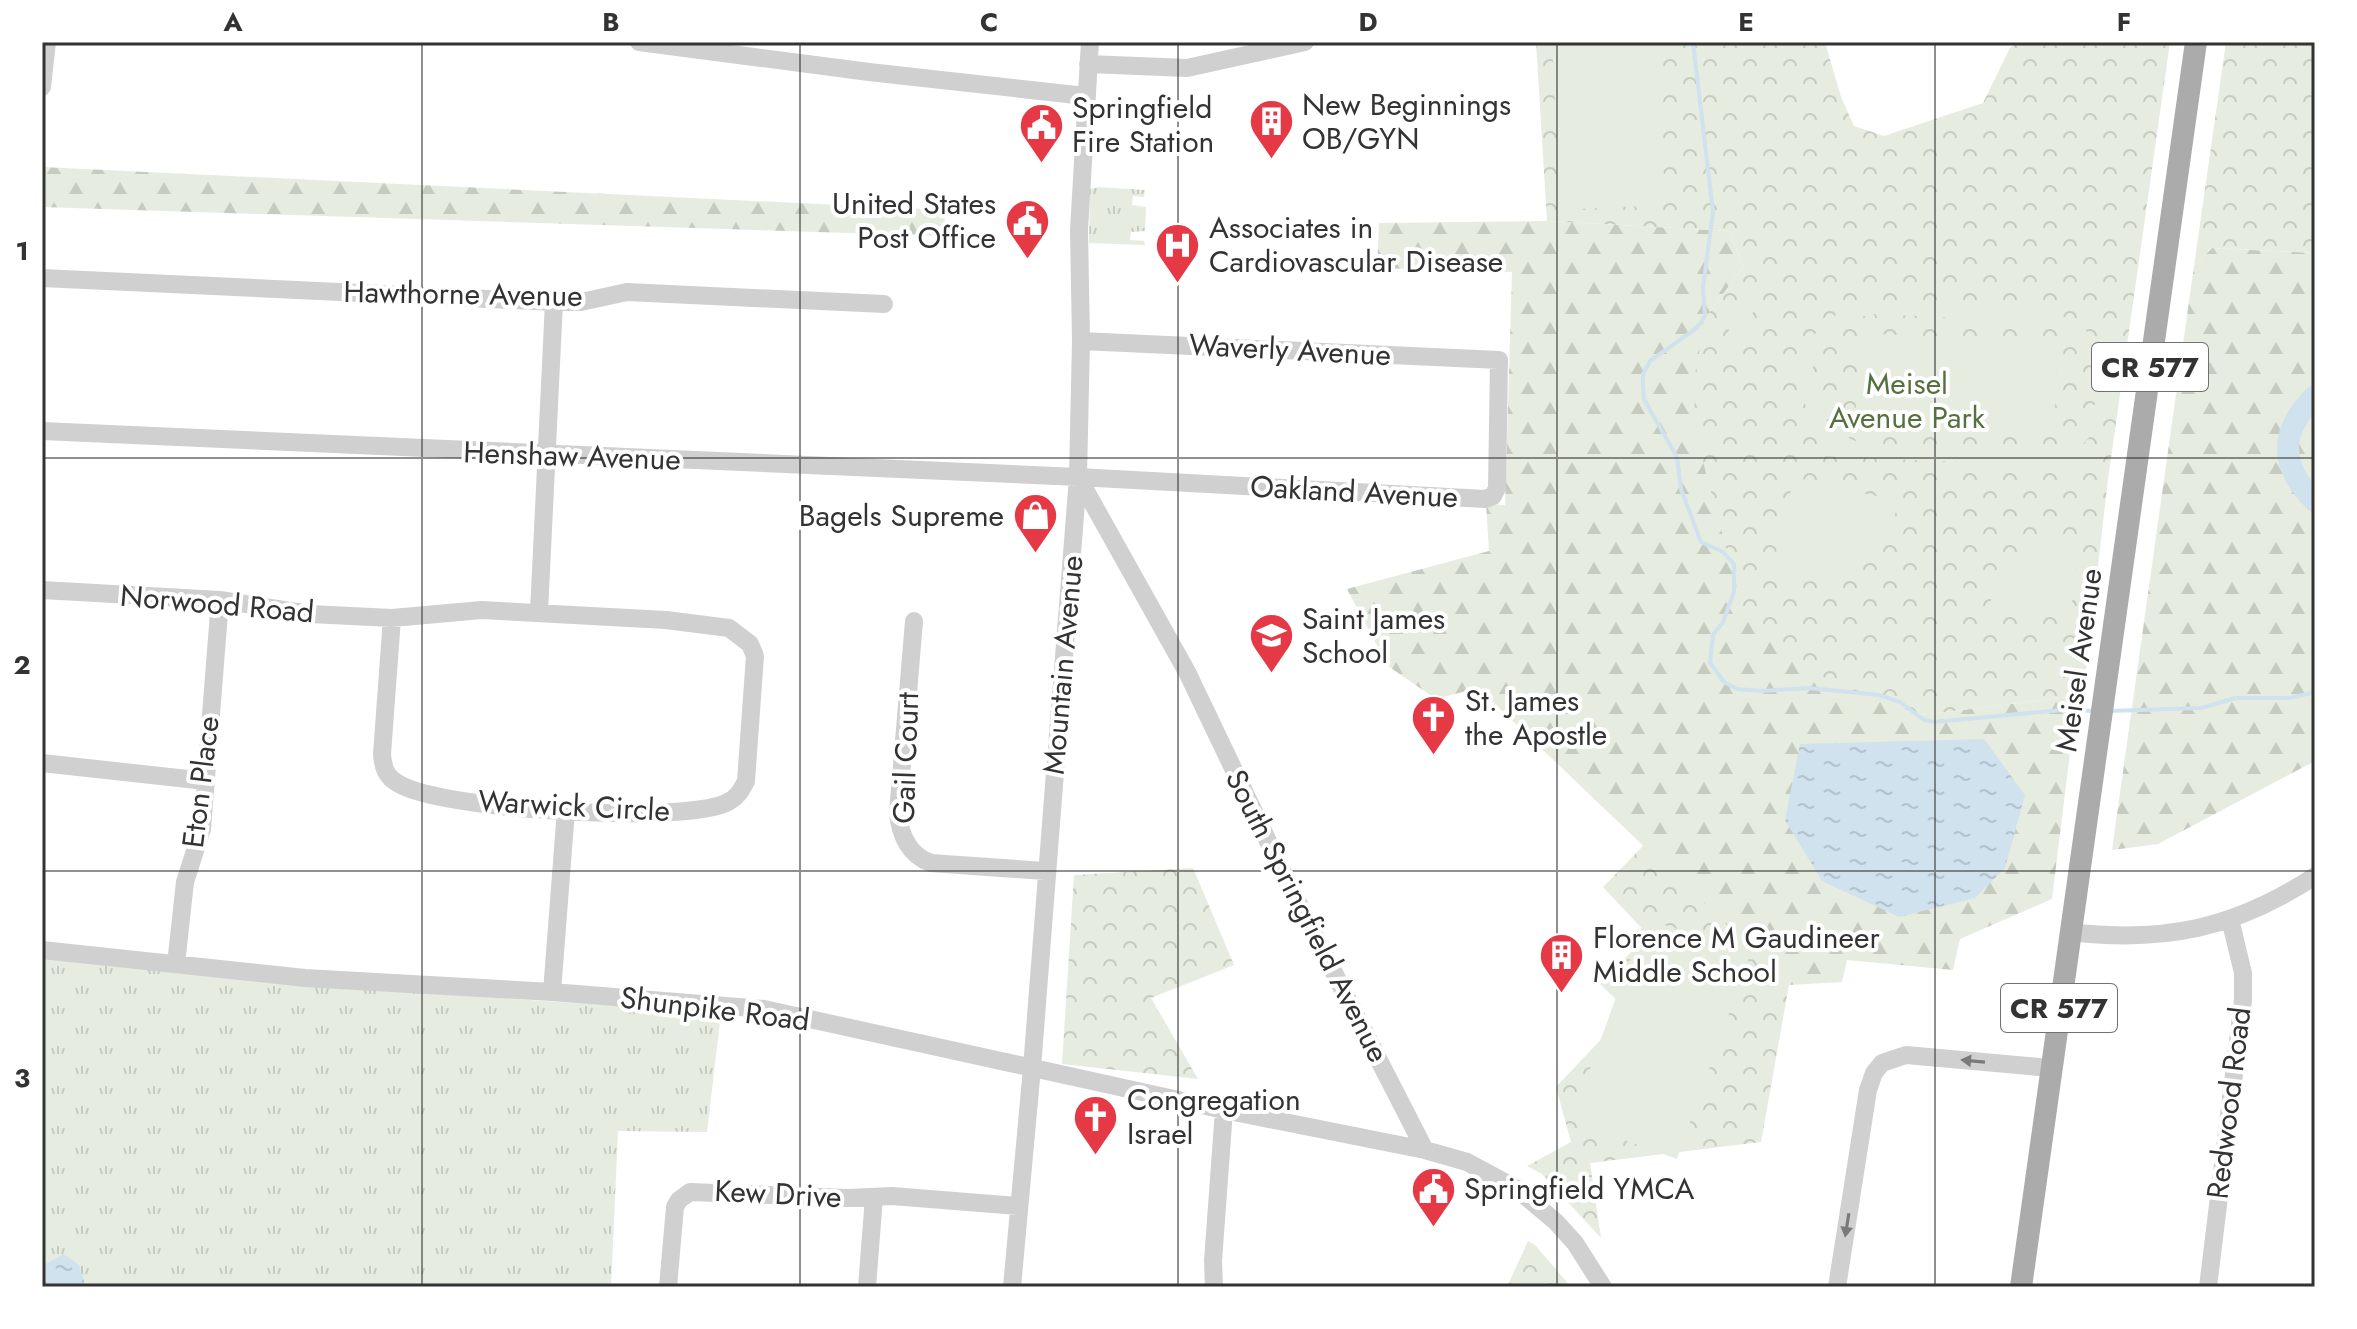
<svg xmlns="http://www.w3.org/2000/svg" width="2357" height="1329" font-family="Jost,sans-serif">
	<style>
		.grass { fill: url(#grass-tufts) }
		.forest { fill: url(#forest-firs) }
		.park { fill: url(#park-crowns) }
		.garden { fill: #e6ecdf; fill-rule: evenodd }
		.water { fill: url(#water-ripples) }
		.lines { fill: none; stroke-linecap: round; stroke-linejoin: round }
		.stream { stroke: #cfe2ee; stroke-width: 4 }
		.river { stroke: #cfe2ee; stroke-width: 22 }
		.minor { stroke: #d0d0d0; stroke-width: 18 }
		.major { stroke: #ababab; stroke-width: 22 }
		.oneway { fill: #7a7a7a }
		.grid { fill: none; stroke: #333; stroke-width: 2; stroke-opacity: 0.55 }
		.labels { text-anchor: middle; stroke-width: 8; stroke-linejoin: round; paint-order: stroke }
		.shield { fill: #fff; stroke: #707070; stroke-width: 2 }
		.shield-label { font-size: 28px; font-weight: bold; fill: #333 }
		.poi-label { font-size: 30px; fill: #333; stroke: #fff; text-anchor: start }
		.street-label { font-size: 30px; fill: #333; stroke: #fff }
		.park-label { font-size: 30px; fill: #56703f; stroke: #fff }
		.neatline { fill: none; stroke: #333; stroke-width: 3 }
		.grid-label { font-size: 26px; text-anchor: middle; font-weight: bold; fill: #333 }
	</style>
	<defs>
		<pattern id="grass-tufts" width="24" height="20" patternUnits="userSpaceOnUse" patternTransform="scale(2)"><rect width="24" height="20" fill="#e6ecdf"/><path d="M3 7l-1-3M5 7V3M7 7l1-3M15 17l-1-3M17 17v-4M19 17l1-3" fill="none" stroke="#c6cbc0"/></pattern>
		<pattern id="forest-firs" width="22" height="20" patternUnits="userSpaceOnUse" patternTransform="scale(2)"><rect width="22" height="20" fill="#e6ecdf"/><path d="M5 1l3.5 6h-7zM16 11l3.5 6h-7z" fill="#c6cbc0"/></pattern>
		<pattern id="park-crowns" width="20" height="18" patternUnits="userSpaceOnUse" patternTransform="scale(2)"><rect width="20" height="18" fill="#e6ecdf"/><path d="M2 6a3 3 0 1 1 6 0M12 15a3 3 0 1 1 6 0" fill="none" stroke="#c6cbc0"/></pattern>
		<pattern id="water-ripples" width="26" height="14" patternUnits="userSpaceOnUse" patternTransform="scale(2)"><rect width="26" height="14" fill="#cfe2ee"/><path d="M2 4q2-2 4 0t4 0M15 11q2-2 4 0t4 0" fill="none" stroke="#b2c2cd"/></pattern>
	</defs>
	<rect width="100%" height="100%" fill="#fff"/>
	<!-- grass -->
	<path class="grass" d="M 1099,187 L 1145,190 L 1144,197 L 1133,196 L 1132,205 L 1146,207 L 1145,231 L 1131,232 L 1130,240 L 1144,241 L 1145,245 L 1089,243 L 1090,189 Z
		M 42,957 L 353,988 L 721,1013 L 707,1132 L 618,1131 L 611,1287 L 42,1287 Z"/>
	<!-- forest -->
	<path class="forest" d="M 42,167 L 945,210 L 944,236 L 42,207 Z
		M 1547,221 L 1730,231 L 1743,267 L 1706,317 L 1920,715 L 2077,696 L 2052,899 L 1960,939 L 1953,970 L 1847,960 L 1842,982 L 1789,985 L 1478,688 L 1436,699 L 1388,666 L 1347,589 L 1489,551 L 1486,504 L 1505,505 L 1512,272 L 1377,268 L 1379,223 Z
		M 2212,248 L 2315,253 L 2315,761 L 2158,844 L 2112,850 L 2194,266 Z"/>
	<!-- park -->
	<path class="park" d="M 1536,42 L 1825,42 L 1841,97 L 1854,126 L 1884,136 L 1983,103 L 2010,48 L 2019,42 L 2170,42 L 2108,479 L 2085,679 L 2077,696 L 1920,715 L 1802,669 L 1741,603 L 1695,432 L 1694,379 L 1706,317 L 1743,267 L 1730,231 L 1547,221 Z
		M 2226,42 L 2315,42 L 2315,253 L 2212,248 L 2194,266 Z
		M 1644,845 L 1789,985 L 1761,1142 L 1590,1163 L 1601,1238 L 1542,1174 L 1527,1166 L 1571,1142 L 1556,1087 L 1628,1011 L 1600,984 L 1648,935 L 1603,887 Z
		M 1193,868 L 1234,965 L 1151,998 L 1198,1079 L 1062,1064 L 1074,875 Z
		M 1528,1241 L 1536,1246 L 1571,1287 L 1507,1287 Z"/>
	<!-- garden -->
	<path class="garden" d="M 1552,42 L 1658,42 L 1665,205 L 1560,210 Z
		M 1866,302 L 2037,309 C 2116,320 2134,406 2073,453 L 2085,454 L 2084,467 L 1820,456 L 1821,443 L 1832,443 C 1778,394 1795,321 1866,302 ZM 1879,314 L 2037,322 C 2115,333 2119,430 2043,451 L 1861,443 C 1786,417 1800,319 1879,314 Z
		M 1730,308 L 1753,309 L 1751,341 L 1728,340 Z
		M 1859,333 L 2058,343 L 2054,431 L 1855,422 Z
		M 1794,477 L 1901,502 L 1884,537 L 1859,561 L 1835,576 L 1802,583 L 1770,578 Z
		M 2081,538 L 2070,618 L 1989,608 C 2004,552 2025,541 2081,538 Z
		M 1645,918 L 1750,955 L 1677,1159 L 1571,1121 Z"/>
	<!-- water -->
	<path class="water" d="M 1984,739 L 2025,795 L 2005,868 L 1975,898 L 1899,917 L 1822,881 L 1785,820 L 1800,744 Z
		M 64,1254 L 79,1265 L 86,1287 L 42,1287 L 42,1266 Z"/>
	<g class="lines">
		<!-- stream -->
		<path class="stream" d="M 1693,42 L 1713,212 L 1703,288 L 1705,315 L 1701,323 L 1694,330 L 1650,361 L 1643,374 L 1643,386 L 1644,399 L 1650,410 L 1677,457 L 1681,489 L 1701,542 L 1723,552 L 1734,564 L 1734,592 L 1723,622 L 1713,635 L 1710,663 L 1724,682 L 1737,689 L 1761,691 L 1809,688 L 1879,695 L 1900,702 L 1924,720 L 1934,722 L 2062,710 L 2096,711
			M 2109,711 L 2201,708 L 2235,698 L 2290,698 L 2315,692"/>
		<!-- river -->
		<path class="river" d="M 2315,396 C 2279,431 2279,466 2315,501"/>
		<!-- minor -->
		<path class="minor" d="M 639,42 L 869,72 L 1085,96
			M 1088,64 L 1187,68 L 1305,42
			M 42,87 L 47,42
			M 42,278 L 554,302 L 581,302 L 627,292 L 884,304
			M 42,431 L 1078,477 L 1485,499 L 1493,496 L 1497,488 L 1499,360 L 1081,341
			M 1078,477 L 1187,672 L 1287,881 L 1425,1150
			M 42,590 L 220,600 L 310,614 L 392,618 L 482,610 L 666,620 L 729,628 L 750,644 L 755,656 L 746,781 C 741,791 737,798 726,803 C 680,824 443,810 399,784 C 386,777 383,768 382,754 L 392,618
			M 539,612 L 554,302
			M 914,621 L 898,813 C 900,835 909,855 931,863 L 1045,871
			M 42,763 L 206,781
			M 2069,932 C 2164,943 2234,929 2315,876
			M 42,950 L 305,978 L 552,992 L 764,1009 L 1224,1110 L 1425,1150 L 1467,1162 L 1517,1189 L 1556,1222 L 1575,1243 L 1603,1287
			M 176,964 L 185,882 L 202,829 L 220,600
			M 552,992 L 566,810
			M 668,1287 L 675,1207 L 679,1200 L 690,1192 L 848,1198 L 892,1196 L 1018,1206
			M 867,1287 L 874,1197
			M 1012,1287 L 1032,1068 L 1078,477 L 1081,341 L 1079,230 L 1090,42
			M 1214,1287 L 1213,1261 L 1224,1110
			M 1837,1287 L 1868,1090 L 1874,1073 L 1882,1063 L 1906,1055 L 2050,1068
			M 2208,1287 L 2243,1000 L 2243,973 L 2230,919"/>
		<!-- major -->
		<path class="major" d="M 2021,1287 L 2196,42"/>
	</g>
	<!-- one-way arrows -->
	<defs><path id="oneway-solid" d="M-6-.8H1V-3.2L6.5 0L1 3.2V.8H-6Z" transform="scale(2)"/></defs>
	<g class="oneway">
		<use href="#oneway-solid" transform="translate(1973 1061) rotate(-175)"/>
		<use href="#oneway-solid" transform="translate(1847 1225) rotate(99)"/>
	</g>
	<!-- grid -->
	<path class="grid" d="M 422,42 L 422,1287M 800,42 L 800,1287M 1178,42 L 1178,1287M 1557,42 L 1557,1287M 1935,42 L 1935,1287M 42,458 L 2315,458M 42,871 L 2315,871"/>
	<!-- icons -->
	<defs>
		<symbol id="building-pin" viewBox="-11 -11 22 30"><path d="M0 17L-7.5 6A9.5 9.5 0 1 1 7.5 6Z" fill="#e63946" stroke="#fff"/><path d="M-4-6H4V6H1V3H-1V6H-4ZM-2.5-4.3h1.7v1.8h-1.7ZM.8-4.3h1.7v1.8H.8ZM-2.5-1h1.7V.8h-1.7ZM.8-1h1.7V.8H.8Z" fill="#fff"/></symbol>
		<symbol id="civic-pin" viewBox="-11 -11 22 30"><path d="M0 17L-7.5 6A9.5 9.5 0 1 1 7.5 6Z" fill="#e63946" stroke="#fff"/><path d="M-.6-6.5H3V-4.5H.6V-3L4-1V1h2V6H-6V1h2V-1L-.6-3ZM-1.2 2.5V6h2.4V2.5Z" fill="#fff"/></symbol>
		<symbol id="hospital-pin" viewBox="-11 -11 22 30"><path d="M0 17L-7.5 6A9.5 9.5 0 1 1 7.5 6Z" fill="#e63946" stroke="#fff"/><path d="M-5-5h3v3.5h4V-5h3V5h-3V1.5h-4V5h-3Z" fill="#fff"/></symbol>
		<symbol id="shop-pin" viewBox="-11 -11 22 30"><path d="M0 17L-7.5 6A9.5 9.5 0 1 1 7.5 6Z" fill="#e63946" stroke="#fff"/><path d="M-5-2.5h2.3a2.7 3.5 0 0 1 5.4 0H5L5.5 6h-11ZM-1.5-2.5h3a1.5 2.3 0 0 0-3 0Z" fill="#fff"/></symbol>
		<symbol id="school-pin" viewBox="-11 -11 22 30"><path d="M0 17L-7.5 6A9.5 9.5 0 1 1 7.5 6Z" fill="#e63946" stroke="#fff"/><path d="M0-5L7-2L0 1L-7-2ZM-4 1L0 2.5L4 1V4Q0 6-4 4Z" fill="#fff"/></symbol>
		<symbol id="church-pin" viewBox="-11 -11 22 30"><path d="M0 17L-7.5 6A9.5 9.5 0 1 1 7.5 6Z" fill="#e63946" stroke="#fff"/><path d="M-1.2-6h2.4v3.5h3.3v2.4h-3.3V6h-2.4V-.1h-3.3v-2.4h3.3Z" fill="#fff"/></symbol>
	</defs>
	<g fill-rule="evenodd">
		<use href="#building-pin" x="1246" y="96" width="51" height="69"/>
		<use href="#civic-pin" x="1016" y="100" width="51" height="69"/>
		<use href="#civic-pin" x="1002" y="196" width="51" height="69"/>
		<use href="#hospital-pin" x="1152" y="220" width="51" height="69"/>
		<use href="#shop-pin" x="1010" y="490" width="51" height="69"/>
		<use href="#school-pin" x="1246" y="610" width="51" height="69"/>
		<use href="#church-pin" x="1408" y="692" width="51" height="69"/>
		<use href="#building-pin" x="1536" y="930" width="51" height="69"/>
		<use href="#church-pin" x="1070" y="1092" width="51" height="69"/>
		<use href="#civic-pin" x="1408" y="1164" width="51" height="69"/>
	</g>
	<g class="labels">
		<!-- shield labels -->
		<g class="shield">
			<rect x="2092" y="343" width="116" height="48" rx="6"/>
			<rect x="2001" y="984" width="116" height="48" rx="6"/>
		</g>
		<g class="shield-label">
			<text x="2150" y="377">CR 577</text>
			<text x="2059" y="1018">CR 577</text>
		</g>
		<!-- poi labels -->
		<g class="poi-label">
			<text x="1302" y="115">New Beginnings<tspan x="1302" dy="34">OB/GYN</tspan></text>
			<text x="1072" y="118">Springfield<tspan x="1072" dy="34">Fire Station</tspan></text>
			<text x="996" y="214" text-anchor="end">United States<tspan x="996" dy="34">Post Office</tspan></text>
			<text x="1209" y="238">Associates in<tspan x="1209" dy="34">Cardiovascular Disease</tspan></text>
			<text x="1004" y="526" text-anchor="end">Bagels Supreme</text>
			<text x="1302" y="629">Saint James<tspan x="1302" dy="34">School</tspan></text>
			<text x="1465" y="711">St. James<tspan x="1465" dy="34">the Apostle</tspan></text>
			<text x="1593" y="948">Florence M Gaudineer<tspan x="1593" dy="34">Middle School</tspan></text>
			<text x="1127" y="1110">Congregation<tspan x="1127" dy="34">Israel</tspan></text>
			<text x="1464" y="1199">Springfield YMCA</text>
		</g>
		<!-- street labels -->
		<g class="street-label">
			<text transform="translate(463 294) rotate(1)" y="10">Hawthorne Avenue</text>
			<text transform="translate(1290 350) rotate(3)" y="10">Waverly Avenue</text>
			<text transform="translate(572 456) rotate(2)" y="10">Henshaw Avenue</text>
			<text transform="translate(1354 492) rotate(3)" y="10">Oakland Avenue</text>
			<text transform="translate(217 604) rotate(5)" y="10">Norwood Road</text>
			<text transform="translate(2079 660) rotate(-82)" y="10">Meisel Avenue</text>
			<text transform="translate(1063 665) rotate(-85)" y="10">Mountain Avenue</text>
			<text transform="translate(906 758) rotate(-88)" y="10">Gail Court</text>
			<text transform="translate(201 782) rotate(-83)" y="10">Eton Place</text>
			<text transform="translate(574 806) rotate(3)" y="10">Warwick Circle</text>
			<text transform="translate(1307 916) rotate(63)" y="10">South Springfield Avenue</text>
			<text transform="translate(715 1009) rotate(7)" y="10">Shunpike Road</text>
			<text transform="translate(2229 1103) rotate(-83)" y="10">Redwood Road</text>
			<text transform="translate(778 1194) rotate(3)" y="10">Kew Drive</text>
		</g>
		<!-- park labels -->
		<g class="park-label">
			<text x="1907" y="394">Meisel<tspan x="1907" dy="34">Avenue Park</tspan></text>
		</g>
	</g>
	<!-- border -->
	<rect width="2357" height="1329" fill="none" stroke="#ffffff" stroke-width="88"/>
	<rect x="44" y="44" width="2269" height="1241" class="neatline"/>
	<g class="grid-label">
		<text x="233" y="31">A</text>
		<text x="611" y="31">B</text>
		<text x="989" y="31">C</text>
		<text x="1368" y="31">D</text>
		<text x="1746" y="31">E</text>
		<text x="2124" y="31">F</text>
		<text x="22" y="260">1</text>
		<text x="22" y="674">2</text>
		<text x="22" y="1087">3</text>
	</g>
</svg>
